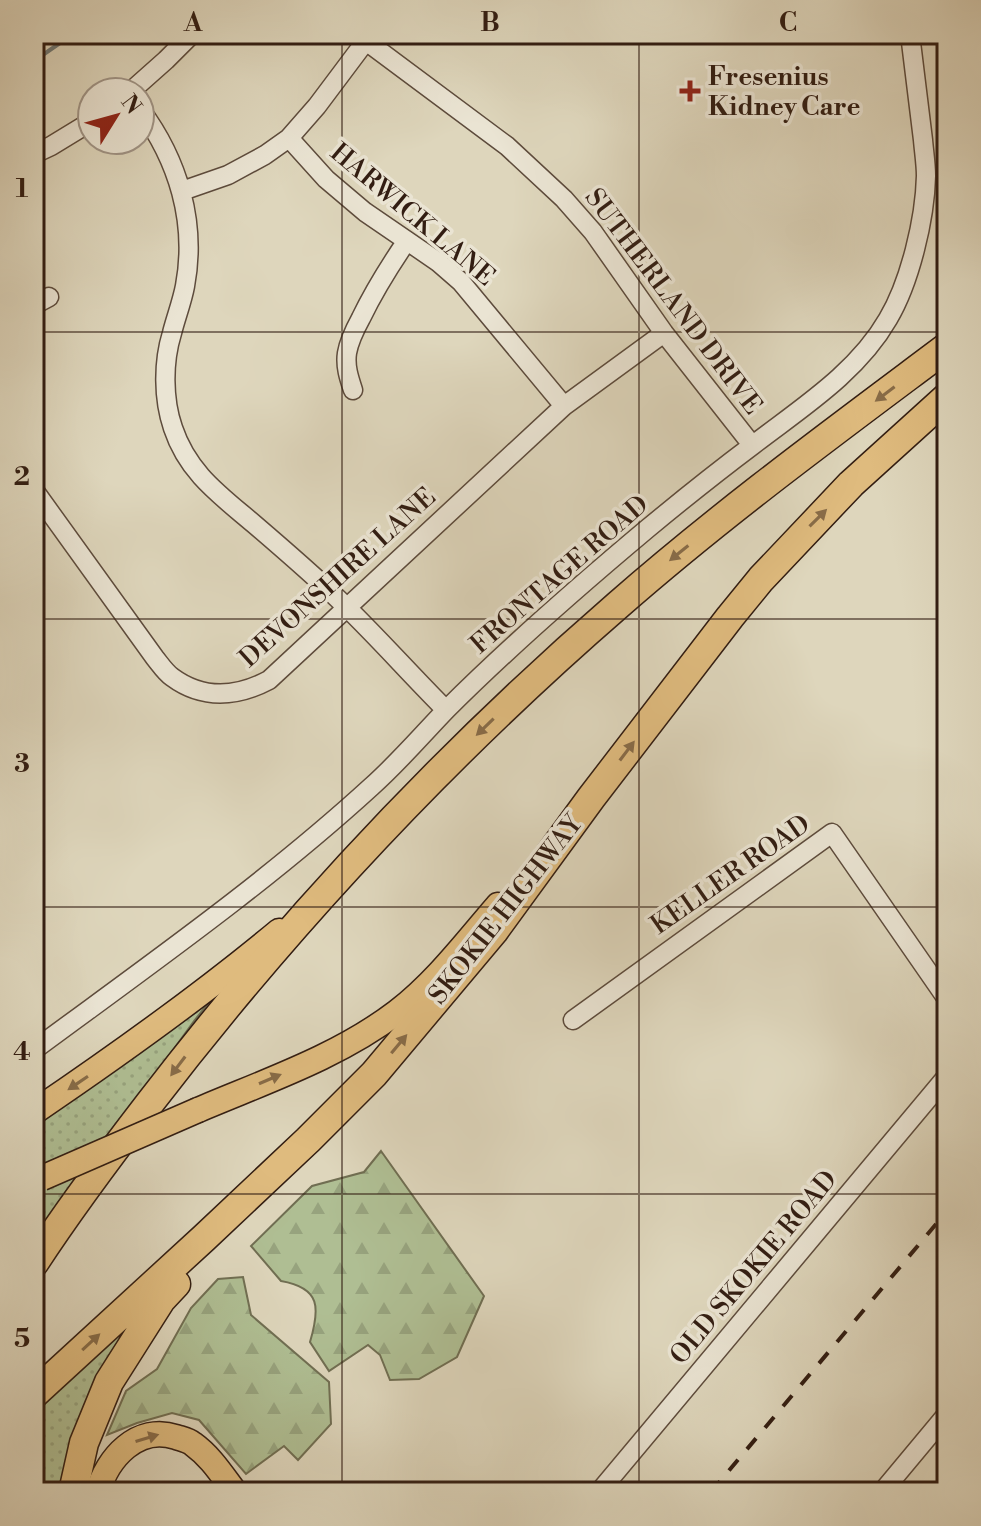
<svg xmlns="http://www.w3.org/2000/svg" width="981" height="1526" font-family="'Libre Bodoni',serif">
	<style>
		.grass { fill: url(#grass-dots); stroke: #706e52; stroke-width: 2 }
		.forest { fill: url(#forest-firs); stroke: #706e52; stroke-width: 2 }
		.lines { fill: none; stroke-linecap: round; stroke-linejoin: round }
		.stream { stroke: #6f7977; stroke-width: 4 }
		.minor-casing { stroke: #5d4b3c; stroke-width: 21 }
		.major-casing { stroke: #321d12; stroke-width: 27 }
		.highway-casing { stroke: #321d12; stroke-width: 31 }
		.minor { stroke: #eae4d3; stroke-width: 18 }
		.major { stroke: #dfbb7e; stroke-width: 24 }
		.highway { stroke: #dfbb7e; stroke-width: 28 }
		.rail { stroke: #321d12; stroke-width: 4; stroke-dasharray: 14 14; stroke-linecap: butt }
		.major-bridge-casing { stroke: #321d12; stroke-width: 27; stroke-linecap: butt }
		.major-bridge { stroke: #dfbb7e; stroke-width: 24 }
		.oneway { fill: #886c48 }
		.grid { fill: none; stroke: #321d12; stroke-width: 2; stroke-opacity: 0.55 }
		.poi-dot { fill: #8f2418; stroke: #eae4d3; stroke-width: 3 }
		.labels { text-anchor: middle; stroke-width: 7; stroke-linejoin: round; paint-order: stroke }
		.poi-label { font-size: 26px; font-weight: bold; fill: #321d12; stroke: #eae4d3; text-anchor: start }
		.street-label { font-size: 26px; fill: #321d12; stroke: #eae4d3 }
		.neatline { fill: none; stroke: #321d12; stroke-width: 3 }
		.grid-label { font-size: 26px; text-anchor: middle; font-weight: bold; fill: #321d12 }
	</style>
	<defs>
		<pattern id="grass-dots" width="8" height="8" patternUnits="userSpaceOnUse" patternTransform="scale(2)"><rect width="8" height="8" fill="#afbe93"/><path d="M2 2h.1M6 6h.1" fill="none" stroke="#97a37e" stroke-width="1.8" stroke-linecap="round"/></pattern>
		<pattern id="forest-firs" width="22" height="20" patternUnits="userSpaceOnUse" patternTransform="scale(2)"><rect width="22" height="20" fill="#afbe93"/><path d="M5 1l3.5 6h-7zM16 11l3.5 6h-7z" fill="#97a37e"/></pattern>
	</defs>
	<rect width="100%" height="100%" fill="#ded6bc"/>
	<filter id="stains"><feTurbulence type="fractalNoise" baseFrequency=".0025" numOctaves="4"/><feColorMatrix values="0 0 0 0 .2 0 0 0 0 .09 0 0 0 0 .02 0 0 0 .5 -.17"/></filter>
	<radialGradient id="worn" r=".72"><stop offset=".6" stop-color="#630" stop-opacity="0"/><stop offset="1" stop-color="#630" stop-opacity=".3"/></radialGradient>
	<!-- grass -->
	<path class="grass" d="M 211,999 L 211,1000 L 194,1021 L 34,1242 L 34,1188 L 50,1165 L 34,1170 L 34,1120 Z
		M 165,1285 L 65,1492 L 34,1492 L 34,1405 Z"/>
	<!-- forest -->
	<path class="forest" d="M 381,1151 L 484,1296 L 457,1357 L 419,1379 L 390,1380 L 380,1355 L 368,1345 L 329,1371 L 310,1342 C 320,1308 321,1288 281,1281 L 251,1246 L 312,1186 L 364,1172 Z
		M 243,1277 L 251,1315 L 329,1382 L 331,1424 L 298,1460 L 284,1446 L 246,1474 L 199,1420 L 172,1413 L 137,1423 L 107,1435 L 126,1391 L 157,1369 L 191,1308 L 218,1279 Z"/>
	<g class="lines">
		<!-- stream -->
		<path class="stream" d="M 34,61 L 73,34"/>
		<defs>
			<path id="minor" d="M 366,41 L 507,146 L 564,199 L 593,232 L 664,333 L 752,445
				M 130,92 L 166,60 L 192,34
				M 140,109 C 178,160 197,222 185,286 C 182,302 176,317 172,333 C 163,362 163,399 173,428 C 188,473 220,495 254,524 C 282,548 310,572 336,597 C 374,633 409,673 446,710
				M 289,138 L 326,179 L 365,212 L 438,262 L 461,282 L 564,406
				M 34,154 L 51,146 L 92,121
				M 182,191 L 228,175 L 265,155 L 289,138 L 317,106 L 371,34
				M 34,305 L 49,297
				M 353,390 C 349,378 345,366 347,353 C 349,341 355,329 361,318 C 374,291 389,267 406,242
				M 34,490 L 155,658 C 160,664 165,672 172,677 C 203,700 237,697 269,680 L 564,406 L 664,333
				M 573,1020 L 832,833 L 947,999
				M 34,1050 C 149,965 266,883 371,787 C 398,763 421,736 446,710 C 509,647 579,586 647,529 C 682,500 717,472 753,445 C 801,408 857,373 888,319 C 910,282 925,219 926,176 C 926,164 924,152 923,140 C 919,105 914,69 910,34
				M 599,1492 L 947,1076
				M 882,1492 L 947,1414"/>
			<path id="major" d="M 198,1110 C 266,1081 338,1057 397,1012 C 436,982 466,942 498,905
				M 34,1112 C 118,1055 201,996 279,931
				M 98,1492 C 107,1458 138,1424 176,1437 C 182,1439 188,1440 193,1444 C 211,1457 222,1475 235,1492"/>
			<path id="highway" d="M 34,1263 C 70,1208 109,1156 149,1104 C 288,923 445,755 618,605 C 723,513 835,431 947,347
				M 34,1394 L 204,1238 L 308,1140 L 374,1074 L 494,931 L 591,798 L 730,617 L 761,579 L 851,484 L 947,397
				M 73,1492 L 84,1443 L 109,1382 L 161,1300 L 176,1284"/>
		</defs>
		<!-- minor casing -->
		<use href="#minor" class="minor-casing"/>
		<!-- major casing -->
		<use href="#major" class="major-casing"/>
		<!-- highway casing -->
		<use href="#highway" class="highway-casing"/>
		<!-- minor -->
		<use href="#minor" class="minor"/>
		<!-- major -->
		<use href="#major" class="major"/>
		<!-- highway -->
		<use href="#highway" class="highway"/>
		<!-- rail -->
		<path class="rail" d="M 711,1492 L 947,1211"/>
		<defs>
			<path id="major-bridge" d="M 42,1178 L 198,1110"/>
		</defs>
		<!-- major-bridge casing -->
		<use href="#major-bridge" class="major-bridge-casing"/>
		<!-- major-bridge -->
		<use href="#major-bridge" class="major-bridge"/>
	</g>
	<!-- one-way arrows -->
	<defs><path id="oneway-solid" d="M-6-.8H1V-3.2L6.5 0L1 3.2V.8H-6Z" transform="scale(2)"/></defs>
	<g class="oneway">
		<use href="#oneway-solid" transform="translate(885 394) rotate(143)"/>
		<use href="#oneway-solid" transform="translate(818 518) rotate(-45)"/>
		<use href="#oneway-solid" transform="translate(679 553) rotate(141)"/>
		<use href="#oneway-solid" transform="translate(485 727) rotate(136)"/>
		<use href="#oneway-solid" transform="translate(627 751) rotate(-53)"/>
		<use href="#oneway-solid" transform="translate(399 1044) rotate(-50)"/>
		<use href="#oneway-solid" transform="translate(178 1066) rotate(127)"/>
		<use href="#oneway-solid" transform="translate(270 1079) rotate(-23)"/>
		<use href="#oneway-solid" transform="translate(78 1083) rotate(146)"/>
		<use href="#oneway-solid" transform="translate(91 1342) rotate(-43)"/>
		<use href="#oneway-solid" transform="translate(147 1438) rotate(-17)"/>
	</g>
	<!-- grid -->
	<path class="grid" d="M 342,34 L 342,1492M 639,34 L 639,1492M 34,332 L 947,332M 34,619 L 947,619M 34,907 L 947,907M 34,1194 L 947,1194"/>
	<!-- markers -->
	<path class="poi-dot" d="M686 79h8v8h8v8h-8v8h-8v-8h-8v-8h8z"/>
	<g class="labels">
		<!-- poi labels -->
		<g class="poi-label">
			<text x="708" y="85">Fresenius<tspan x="708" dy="30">Kidney Care</tspan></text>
		</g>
		<!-- street labels -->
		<g class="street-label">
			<text transform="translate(413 214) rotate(40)" y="9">HARWICK LANE</text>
			<text transform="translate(674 301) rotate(53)" y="9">SUTHERLAND DRIVE</text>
			<text transform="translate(559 574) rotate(-41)" y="9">FRONTAGE ROAD</text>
			<text transform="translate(337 577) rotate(-42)" y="9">DEVONSHIRE LANE</text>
			<text transform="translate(730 874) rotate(-35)" y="9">KELLER ROAD</text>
			<text transform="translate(505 909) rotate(-52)" y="9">SKOKIE HIGHWAY</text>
			<text transform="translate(753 1267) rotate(-50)" y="9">OLD SKOKIE ROAD</text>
		</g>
	</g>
	<!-- margin -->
	<rect width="981" height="1526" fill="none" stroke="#ded6bc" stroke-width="88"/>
	<!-- north arrow -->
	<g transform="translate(116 116) rotate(53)"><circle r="38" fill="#eae4d3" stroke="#a09486" stroke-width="2"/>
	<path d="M0-6L14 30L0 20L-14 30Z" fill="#8f2418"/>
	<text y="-12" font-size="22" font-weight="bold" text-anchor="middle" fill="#321d12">N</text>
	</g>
	<rect x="44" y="44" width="893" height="1438" class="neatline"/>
	<g class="grid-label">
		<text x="193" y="31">A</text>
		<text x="490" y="31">B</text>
		<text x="788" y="31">C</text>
		<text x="22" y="197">1</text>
		<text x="22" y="485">2</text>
		<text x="22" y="772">3</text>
		<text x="22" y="1060">4</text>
		<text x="22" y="1347">5</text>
	</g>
	<rect width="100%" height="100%" filter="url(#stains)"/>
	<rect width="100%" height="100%" fill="url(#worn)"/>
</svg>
